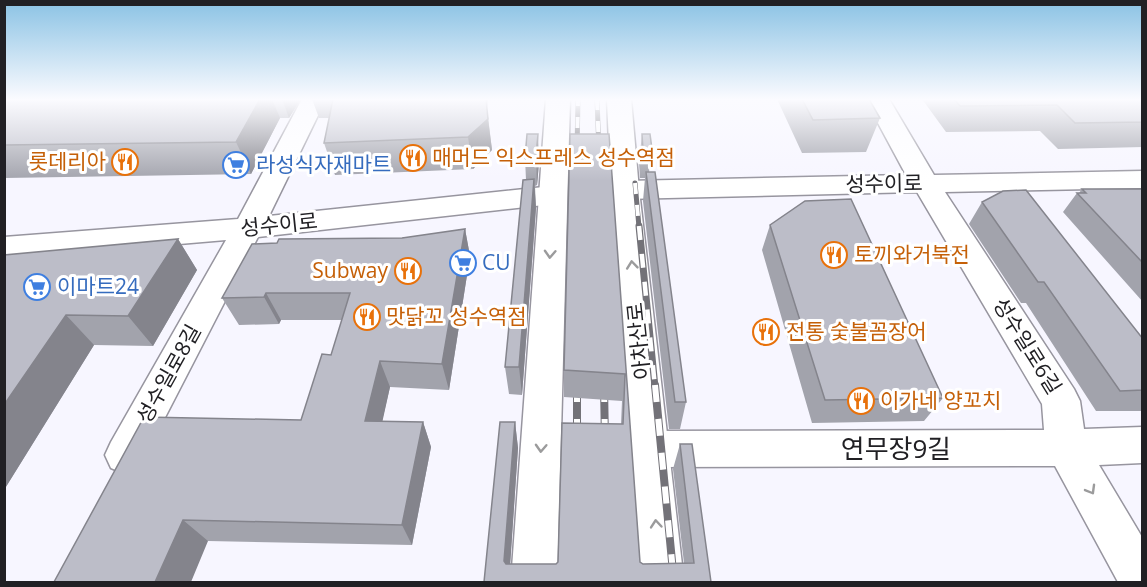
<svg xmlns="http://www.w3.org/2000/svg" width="1147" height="587" font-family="'Open Sans','Noto Sans KR',sans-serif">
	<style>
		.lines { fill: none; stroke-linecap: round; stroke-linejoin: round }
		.minor-casing { stroke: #97959f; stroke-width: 3 }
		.major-casing { stroke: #97959f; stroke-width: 3 }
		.minor { fill: #fff; fill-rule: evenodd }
		.major { fill: #fff; fill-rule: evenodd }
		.rail-far2-casing { stroke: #737278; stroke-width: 5 }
		.rail-far1-casing { stroke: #737278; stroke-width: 7 }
		.rail-casing { stroke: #737278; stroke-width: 8 }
		.rail-far2 { stroke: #fff; stroke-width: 4; stroke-dasharray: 11; stroke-linecap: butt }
		.rail-far1 { stroke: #fff; stroke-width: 4.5; stroke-dasharray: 14; stroke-linecap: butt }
		.rail { stroke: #fff; stroke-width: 6; stroke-dasharray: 17; stroke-linecap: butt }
		.wall { fill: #a2a3ac }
		.shaded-wall { fill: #84848c }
		.building { fill: #bcbdc8; stroke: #84848c; stroke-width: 1.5 }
		.oneway { stroke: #9b9b9c }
		.labels { text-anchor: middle; stroke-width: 6; stroke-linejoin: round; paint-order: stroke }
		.food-label { font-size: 21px; fill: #c56008; stroke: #fff; text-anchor: start }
		.shop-label { font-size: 21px; fill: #366cbe; stroke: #fff; text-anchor: start }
		.street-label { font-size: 21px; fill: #212024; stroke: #fff }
		.near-street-label { font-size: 26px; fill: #212024; stroke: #fff }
	</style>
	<rect width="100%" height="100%" fill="#f7f6ff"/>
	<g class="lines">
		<defs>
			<path id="minor" d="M 302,99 L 326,99 L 269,216 L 553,186 L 563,189 L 567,195 L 563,201 L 553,204 L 258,237 L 139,468 L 125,474 L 111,468 L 105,455 L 111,442 L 226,240 L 4,259 L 4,237 L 238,219 Z
				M 865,99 L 889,99 L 934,175 L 1142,171 L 1142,188 L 945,192 L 1074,389 L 1080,401 L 1084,429 L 1142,427 L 1142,463 L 1099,465 L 1142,537 L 1142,582 L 1118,582 L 1055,466 L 650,467 L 636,462 L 630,449 L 636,436 L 650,431 L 1044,430 L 1042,404 L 917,192 L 625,199 L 615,196 L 611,190 L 615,184 L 625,181 L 906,175 Z"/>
			<path id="major" d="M 546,99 L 570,99 L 557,582 L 511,582 Z
				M 607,99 L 631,99 L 639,190 L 684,582 L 638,582 L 611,190 Z"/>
		</defs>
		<!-- minor casing -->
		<use href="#minor" class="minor-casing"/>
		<!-- major casing -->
		<use href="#major" class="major-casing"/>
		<!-- minor -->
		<use href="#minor" class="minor"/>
		<!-- major -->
		<use href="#major" class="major"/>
		<defs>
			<path id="rail-far2" d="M 597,99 L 599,151
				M 577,150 L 578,99
				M 635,183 L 639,227"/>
			<path id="rail-far1" d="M 639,226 L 655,387
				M 577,381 L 577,387"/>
			<path id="rail" d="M 577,385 L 577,441
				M 604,385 L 605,442
				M 655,385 L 674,582"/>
		</defs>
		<!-- rail-far2 casing -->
		<use href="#rail-far2" class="rail-far2-casing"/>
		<!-- rail-far1 casing -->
		<use href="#rail-far1" class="rail-far1-casing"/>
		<!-- rail casing -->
		<use href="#rail" class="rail-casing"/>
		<!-- rail-far2 -->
		<use href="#rail-far2" class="rail-far2"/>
		<!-- rail-far1 -->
		<use href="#rail-far1" class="rail-far1"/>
		<!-- rail -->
		<use href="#rail" class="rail"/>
	</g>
	<!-- wall -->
	<path class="wall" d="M 4,99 L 301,99 L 289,118 L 280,118 L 251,174 L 4,178 Z
		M 312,99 L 488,99 L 487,108 L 492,150 L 473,169 L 335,175 L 324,143 L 329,118 L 319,118 Z
		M 777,99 L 869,99 L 880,118 L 866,152 L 802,153 Z
		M 922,99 L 1143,99 L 1143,147 L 1058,149 L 1040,131 L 946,132 Z
		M 527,134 L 539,163 L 537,185 L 535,186 L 536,208 L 522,395 L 509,394 L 505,367 L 526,180 L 525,158 Z
		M 609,134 L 640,562 L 643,564 L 684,563 L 673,469 L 680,444 L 711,582 L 484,582 L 515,422 L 518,448 L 510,564 L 556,564 L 558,562 L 621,424 L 622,401 L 564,397 L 564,370 Z
		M 642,134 L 652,149 L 649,172 L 686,402 L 680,429 L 669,429 L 643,201 L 645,178 L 640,178 L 639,163 Z
		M 1082,189 L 1143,189 L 1143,302 L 1063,212 L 1077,193 L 1079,193 Z
		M 982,202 L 1143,339 L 1143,411 L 1096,411 L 1026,303 L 1021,303 L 969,224 Z
		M 770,225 L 943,398 L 924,421 L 812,423 L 762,250 Z
		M 465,229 L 470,256 L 449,390 L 390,387 L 382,421 L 423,422 L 431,447 L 412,545 L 208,541 L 54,582 L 301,420 L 331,355 L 342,320 L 281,320 L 279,324 L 239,325 L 222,298 L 402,238 Z
		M 178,239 L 197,270 L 153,346 L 94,345 L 4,490 L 4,255 Z"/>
	<!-- shaded-wall -->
	<path class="shaded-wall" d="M 260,99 L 272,99 L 280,118 L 251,174 L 236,142 Z
		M 282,99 L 301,99 L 289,118 Z
		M 488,119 L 492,150 L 473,169 L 468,137 Z
		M 538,134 L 539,163 L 537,185 L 536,156 Z
		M 534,179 L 536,208 L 522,395 L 519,367 Z
		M 465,229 L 470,256 L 449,390 L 442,364 Z
		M 178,239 L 197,270 L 153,346 L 128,316 Z
		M 266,293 L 281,320 L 279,324 L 264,297 Z
		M 66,315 L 94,345 L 4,490 L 4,405 Z
		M 380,361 L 390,387 L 377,446 L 365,421 Z
		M 423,422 L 431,447 L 412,545 L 402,525 Z
		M 515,422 L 518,448 L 509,582 L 504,561 Z
		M 183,520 L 208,541 L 191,582 L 155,582 Z"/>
	<!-- building -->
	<path class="building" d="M 4,99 L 260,99 L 236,142 L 4,145 Z
		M 333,99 L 486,99 L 488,119 L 468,137 L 324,143 Z
		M 802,99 L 869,99 L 880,118 L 813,120 Z
		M 954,99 L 1143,99 L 1143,122 L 1075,123 L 1057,105 L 960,106 Z
		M 527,134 L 538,134 L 536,156 L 525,158 Z
		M 570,134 L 609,134 L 640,562 L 643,564 L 694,563 L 680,444 L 692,444 L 711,582 L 484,582 L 500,422 L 515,422 L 504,561 L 506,564 L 556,564 L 558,562 L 562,423 L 623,424 L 625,374 L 564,370 Z
		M 642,134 L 650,134 L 652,149 L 643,150 Z
		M 646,172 L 655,172 L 686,402 L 675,402 Z
		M 534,179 L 519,367 L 505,367 L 523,180 Z
		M 1082,189 L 1143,189 L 1143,263 L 1077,193 L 1086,193 Z
		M 1026,190 L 1143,339 L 1143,390 L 1120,391 L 1044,282 L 1038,282 L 982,202 L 1003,191 Z
		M 851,199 L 943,398 L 825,400 L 770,225 L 805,201 Z
		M 465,229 L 442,364 L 380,361 L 365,421 L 423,422 L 402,525 L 183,520 L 155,582 L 54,582 L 144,417 L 301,420 L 322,354 L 331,355 L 350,293 L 266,293 L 264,297 L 222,298 L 252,244 L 277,243 L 279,239 L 402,238 Z
		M 178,239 L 128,316 L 66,315 L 4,405 L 4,255 Z"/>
	<!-- one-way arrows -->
	<defs><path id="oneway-chevron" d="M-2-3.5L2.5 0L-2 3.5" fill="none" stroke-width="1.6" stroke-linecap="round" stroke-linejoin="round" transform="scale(1.5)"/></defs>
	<g class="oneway">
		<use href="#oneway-chevron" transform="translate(550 254) rotate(93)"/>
		<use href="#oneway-chevron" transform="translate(632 265) rotate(-96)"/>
		<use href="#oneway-chevron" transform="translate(541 448) rotate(93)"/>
		<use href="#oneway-chevron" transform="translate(1091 490) rotate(60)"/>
		<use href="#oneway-chevron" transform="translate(656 524) rotate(-95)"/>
	</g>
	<!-- sky -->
	<linearGradient id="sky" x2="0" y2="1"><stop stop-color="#8ac2e4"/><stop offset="0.55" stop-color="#fbfbff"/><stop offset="1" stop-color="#fbfbff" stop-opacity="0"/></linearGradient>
	<rect width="1147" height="181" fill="url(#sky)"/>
	<!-- icons -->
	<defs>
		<symbol id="restaurant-ring" viewBox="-11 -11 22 22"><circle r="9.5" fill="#fff" stroke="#e8710a" stroke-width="1.5"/><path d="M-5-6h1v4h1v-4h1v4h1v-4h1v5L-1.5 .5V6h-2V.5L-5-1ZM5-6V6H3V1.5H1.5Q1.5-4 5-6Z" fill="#e8710a"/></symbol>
		<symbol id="supermarket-ring" viewBox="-11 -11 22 22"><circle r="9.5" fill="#fff" stroke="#3f7fe0" stroke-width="1.5"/><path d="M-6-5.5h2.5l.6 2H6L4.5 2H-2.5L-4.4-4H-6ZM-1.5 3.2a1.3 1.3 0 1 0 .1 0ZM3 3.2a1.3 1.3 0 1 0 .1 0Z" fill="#3f7fe0"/></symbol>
	</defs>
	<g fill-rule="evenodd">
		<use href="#restaurant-ring" x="398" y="143" width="30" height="30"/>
		<use href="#restaurant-ring" x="110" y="147" width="30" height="30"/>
		<use href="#supermarket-ring" x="221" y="150" width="30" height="30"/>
		<use href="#restaurant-ring" x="819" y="240" width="30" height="30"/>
		<use href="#supermarket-ring" x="448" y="248" width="30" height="30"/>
		<use href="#restaurant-ring" x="393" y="256" width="30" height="30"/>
		<use href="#supermarket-ring" x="22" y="272" width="30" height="30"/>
		<use href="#restaurant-ring" x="352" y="302" width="30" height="30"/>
		<use href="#restaurant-ring" x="751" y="317" width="30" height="30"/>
		<use href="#restaurant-ring" x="846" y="386" width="30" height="30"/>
	</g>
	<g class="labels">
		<!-- food labels -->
		<g class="food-label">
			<text x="432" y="165">매머드 익스프레스 성수역점</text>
			<text x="106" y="169" text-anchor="end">롯데리아</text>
			<text x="854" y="262">토끼와거북전</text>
			<text x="388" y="278" text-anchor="end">Subway</text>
			<text x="386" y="324">맛닭꼬 성수역점</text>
			<text x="786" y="339">전통 숯불꼼장어</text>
			<text x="880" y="408">이가네 양꼬치</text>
		</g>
		<!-- shop labels -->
		<g class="shop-label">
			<text x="256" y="172">라성식자재마트</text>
			<text x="482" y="270">CU</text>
			<text x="57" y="294">이마트24</text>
		</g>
		<!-- street labels -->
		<g class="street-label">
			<text transform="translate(884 184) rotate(-1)" y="7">성수이로</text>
			<text transform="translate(279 225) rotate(-6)" y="7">성수이로</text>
			<text transform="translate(639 341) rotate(-96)" y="7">아차산로</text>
			<text transform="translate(1027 346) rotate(58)" y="7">성수일로6길</text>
			<text transform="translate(169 374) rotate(-61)" y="7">성수일로8길</text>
		</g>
		<!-- near-street labels -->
		<g class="near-street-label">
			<text x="896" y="458">연무장9길</text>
		</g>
	</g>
	<!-- border -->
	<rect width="1147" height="587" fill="none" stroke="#212024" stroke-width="12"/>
</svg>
